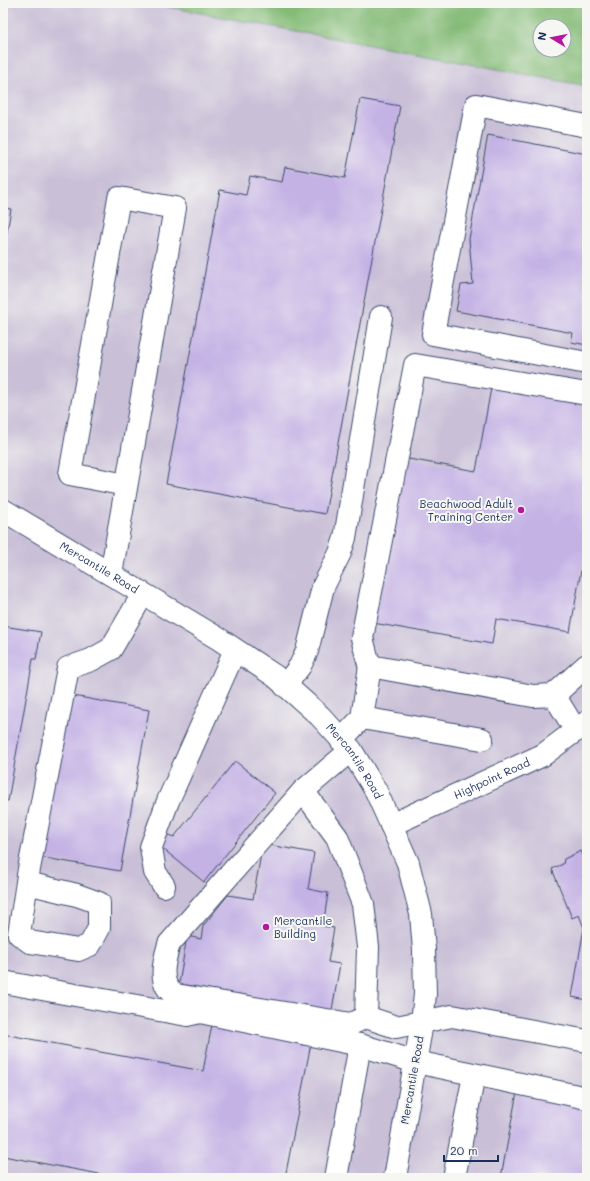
<svg xmlns="http://www.w3.org/2000/svg" width="590" height="1181" font-family="Mali,sans-serif">
	<style>
		.industrial { fill: #c9bfd7 }
		.forest { fill: #84bb77; stroke: #50756a; fill-rule: evenodd }
		.building { fill: #c4b2e5 }
		.lines { fill: none; stroke-linecap: round; stroke-linejoin: round }
		.minor-casing { stroke: #3b496d; stroke-width: 24 }
		.minor { stroke: #fff; stroke-width: 22 }
		.poi-dot { fill: #b5179e; stroke: #f6f6f2; stroke-width: 1.5 }
		.labels { text-anchor: middle; stroke-width: 4; stroke-linejoin: round; paint-order: stroke }
		.poi-label { font-size: 11px; fill: #1b2f5e; stroke: #f6f6f2; text-anchor: end }
		.street-label { font-size: 11px; fill: #1b2f5e; stroke: #f6f6f2 }
	</style>
	<rect width="100%" height="100%" fill="#f6f6f2"/>
	<filter id="ink" filterUnits="userSpaceOnUse"><feTurbulence type="fractalNoise" baseFrequency=".025" numOctaves="2"/><feDisplacementMap in="SourceGraphic" scale="8" xChannelSelector="R" yChannelSelector="G"/><feConvolveMatrix kernelMatrix="1 2 1 2 8 2 1 2 1" color-interpolation-filters="sRGB"/></filter>
	<filter id="wash" filterUnits="userSpaceOnUse"><feTurbulence type="fractalNoise" baseFrequency=".012" numOctaves="4" result="noise"/><feDisplacementMap in="SourceGraphic" scale="16" xChannelSelector="R" yChannelSelector="G"/><feGaussianBlur stdDeviation="0.9" result="paint"/><feColorMatrix in="noise" values="0 0 0 0 0 0 0 0 0 0 0 0 0 0 0 0 0 1.4 0 .05"/><feComposite in="paint" operator="in"/></filter>
	<g filter="url(#wash)">
		<rect width="100%" height="100%" fill="#f3dfc3"/>
		<!-- industrial -->
		<path class="industrial" d="M 3,3 L 147,3 L 587,86 L 587,1178 L 3,1178 Z"/>
		<!-- forest -->
		<path class="forest" d="M 147,3 L 587,3 L 587,86 ZM 540,26 L 564,26 L 564,50 L 540,50 Z"/>
		<g id="blocks">
			<!-- building -->
			<path class="building" d="M 360,99 L 400,106 L 325,514 L 166,484 L 220,190 L 246,195 L 250,176 L 282,182 L 285,167 L 345,178 Z
				M 488,135 L 587,154 L 587,345 L 571,342 L 573,333 L 456,311 L 461,285 L 473,284 L 469,239 Z
				M 3,208 L 11,209 L 4,250 L 3,250 Z
				M 491,388 L 587,405 L 587,537 L 570,632 L 496,619 L 492,644 L 373,623 L 403,458 L 476,471 Z
				M 3,626 L 41,632 L 36,659 L 33,659 L 8,801 L 3,800 Z
				M 68,695 L 149,710 L 120,871 L 39,857 Z
				M 235,761 L 275,793 L 204,882 L 157,844 L 163,833 L 174,837 Z
				M 269,845 L 314,853 L 308,889 L 328,893 L 323,926 L 334,928 L 328,962 L 340,964 L 332,1010 L 179,984 L 187,936 L 201,939 L 203,926 L 228,895 L 253,899 L 261,854 Z
				M 581,851 L 587,863 L 587,1000 L 572,997 L 584,928 L 579,915 L 572,918 L 552,869 L 563,864 L 564,859 Z
				M 212,1025 L 311,1043 L 285,1178 L 121,1178 L 3,1156 L 3,1034 L 203,1071 Z
				M 517,1092 L 587,1105 L 587,1178 L 501,1177 Z"/>
		</g>
	</g>
	<g filter="url(#ink)">
		<use href="#blocks" fill-opacity="0" stroke="#3b496d" stroke-width="1"/>
		<g class="lines">
			<defs>
				<g id="minor">
					<path d="M 587,126 L 476,105 L 433,334 L 587,363"/>
					<path id="s1" d="M 3,510 L 219,639 L 275,676 L 320,716 L 351,750 L 376,791 L 408,863 L 421,914 L 424,950 L 425,994 L 422,1023 L 395,1178"/>
					<path d="M 111,574 L 175,208 L 119,198 L 70,474 L 126,485"/>
					<path d="M 370,668 L 362,638 L 415,365 L 587,394"/>
					<path d="M 285,686 L 300,666 L 307,651 L 323,587 L 340,553 L 345,538 L 381,317"/>
					<path d="M 554,695 L 587,665"/>
					<path d="M 362,718 L 482,739"/>
					<path d="M 341,740 L 362,718 L 370,666 L 533,696 L 554,695 L 576,731"/>
					<path d="M 351,750 L 303,791 L 337,837 L 363,904 L 368,947 L 366,1017 L 396,1027 L 452,1016 L 587,1041"/>
					<path d="M 303,791 L 169,944 C 164,961 157,985 176,995 L 351,1024 L 366,1017"/>
					<path id="s2" d="M 391,825 L 543,755 L 587,722"/>
					<path d="M 27,883 L 77,895 L 99,903 L 99,928 L 90,945 L 78,950 L 30,942 L 19,934 L 29,869 L 68,668 L 91,660 L 111,649 L 143,594"/>
					<path d="M 164,886 L 155,872 L 151,847 L 168,801 L 235,650"/>
					<path d="M 3,982 L 187,1015 L 200,1012 L 360,1045 L 416,1062 L 587,1098"/>
					<path d="M 336,1178 L 360,1045"/>
					<path d="M 454,1178 L 474,1075"/>
				</g>
			</defs>
			<!-- minor casing -->
			<use href="#minor" class="minor-casing"/>
			<!-- minor -->
			<use href="#minor" class="minor"/>
		</g>
	</g>
	<!-- markers -->
	<g class="poi-dot">
		<circle cx="521" cy="510" r="4"/>
		<circle cx="266" cy="927" r="4"/>
	</g>
	<g class="labels">
		<!-- poi labels -->
		<g class="poi-label">
			<text x="513" y="508">Beachwood Adult<tspan x="513" dy="13">Training Center</tspan></text>
			<text x="274" y="925" text-anchor="start">Mercantile<tspan x="274" dy="13">Building</tspan></text>
		</g>
		<!-- street labels -->
		<g class="street-label">
			<text dy="4" stroke="none"><textPath href="#s1" startOffset="112">Mercantile Road</textPath></text>
			<text dy="4" stroke="none"><textPath href="#s1" startOffset="436">Mercantile Road</textPath></text>
			<text dy="4" stroke="none"><textPath href="#s2" startOffset="111">Highpoint Road</textPath></text>
			<text transform="translate(412 1080) rotate(-80)" y="4">Mercantile Road</text>
		</g>
	</g>
	<!-- margin -->
	<rect width="590" height="1181" fill="none" stroke="#f6f6f2" stroke-width="16"/>
	<!-- north arrow -->
	<g transform="translate(552 38) rotate(280)"><circle r="19" fill="#f6f6f2" stroke="#9ea6b7"/>
	<path d="M0-3L7 15L0 10L-7 15Z" fill="#b5179e"/>
	<text y="-6" font-size="11" font-weight="bold" text-anchor="middle" fill="#1b2f5e">N</text>
	</g>
	<!-- scale -->
	<path d="M444 1155v6h54v-6" fill="none" stroke="#1b2f5e" stroke-width="2"/>
	<text x="450" y="1155" font-size="12" fill="#1b2f5e" stroke="#f6f6f2" stroke-width="3" paint-order="stroke">20 m</text>
</svg>
